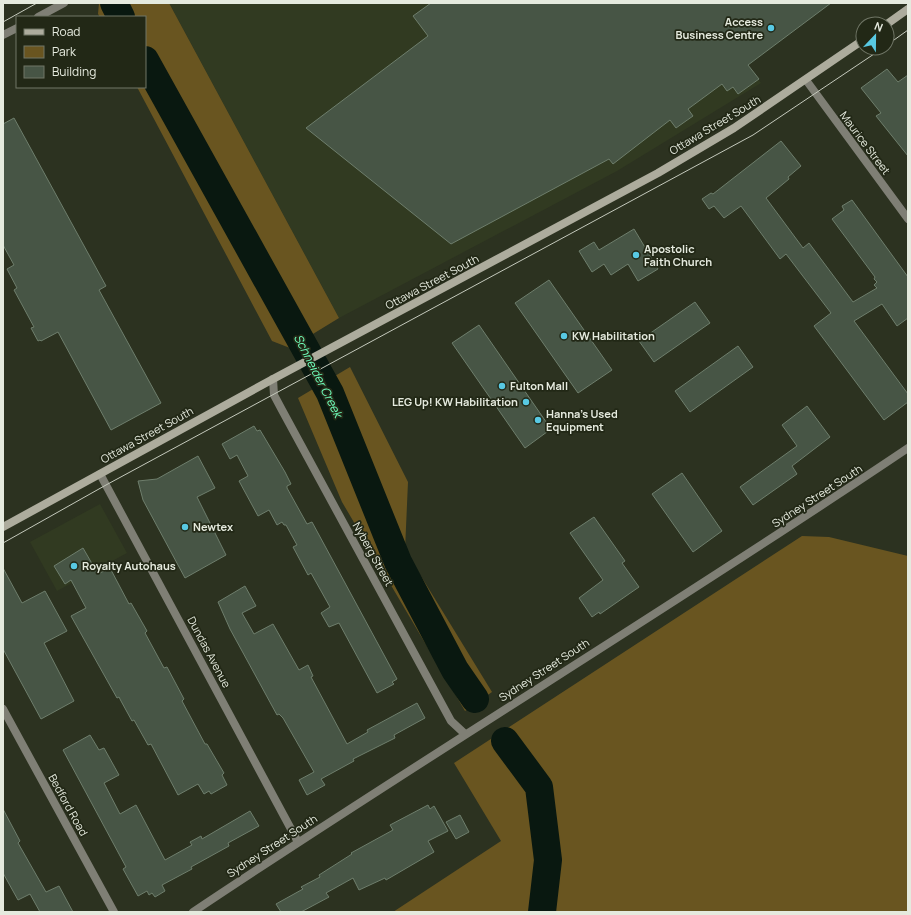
<svg xmlns="http://www.w3.org/2000/svg" width="911" height="915" font-family="Manrope,sans-serif">
	<style>
		.built { fill: #313a21 }
		.green { fill: #695520 }
		.lines { fill: none; stroke-linecap: round; stroke-linejoin: round }
		.river { stroke: #091810; stroke-width: 28 }
		.building { fill: #475545; stroke: #6e7e6c }
		.minor { stroke: #7f7f75; stroke-width: 8 }
		.secondary { stroke: #adac9d; stroke-width: 8 }
		.tram { stroke: #c4c9bc; stroke-width: 1 }
		.poi-dot { fill: #58c9e3; stroke: #222816; stroke-width: 1.5 }
		.labels { text-anchor: middle; stroke-width: 3.5; stroke-linejoin: round; paint-order: stroke }
		.poi-label { font-size: 11px; font-weight: bold; fill: #e5eade; stroke: #222816; text-anchor: start }
		.street-label { font-size: 11px; fill: #e5eade; stroke: #222816 }
		.water-label { font-size: 12px; font-style: italic; fill: #6efebc; stroke: #222816 }
	</style>
	<rect width="100%" height="100%" fill="#2c3220"/>
	<!-- built -->
	<path class="built" d="M 169,3 L 699,3 L 761,83 L 617,171 L 339,318 Z
		M 100,504 L 127,553 L 57,591 L 30,542 Z"/>
	<!-- green -->
	<path class="green" d="M 99,3 L 169,3 L 339,318 L 290,348 L 272,341 L 137,87 L 145,87 L 145,17 L 100,17 L 98,14 Z
		M 350,367 L 408,482 L 405,550 L 492,692 L 465,711 L 342,502 L 298,398 Z
		M 802,536 L 829,537 L 908,556 L 908,912 L 393,912 L 501,841 L 454,763 Z"/>
	<g class="lines">
		<!-- river -->
		<path class="river" d="M 114,3 L 121,17
			M 145,60 L 330,393 L 398,562 L 455,670 L 475,699
			M 505,741 L 539,787 L 548,860 L 542,912"/>
	</g>
	<!-- building -->
	<path class="building" d="M 431,3 L 831,3 L 748,65 L 759,79 L 738,94 L 733,87 L 727,91 L 722,84 L 688,109 L 693,116 L 676,128 L 670,120 L 613,164 L 609,159 L 451,244 L 306,128 L 428,36 L 413,16 Z
		M 887,69 L 898,82 L 908,75 L 908,156 L 876,116 L 881,113 L 861,88 Z
		M 14,118 L 106,286 L 99,290 L 161,403 L 111,430 L 58,332 L 41,341 L 40,340 L 38,341 L 31,328 L 34,327 L 14,290 L 17,288 L 7,269 L 14,265 L 3,245 L 3,124 Z
		M 781,141 L 801,166 L 788,177 L 789,179 L 766,198 L 803,248 L 809,243 L 853,302 L 877,288 L 874,285 L 877,282 L 874,279 L 875,277 L 832,219 L 844,210 L 842,206 L 852,200 L 908,277 L 908,318 L 897,326 L 882,304 L 854,321 L 908,394 L 908,402 L 884,420 L 814,326 L 831,313 L 786,254 L 780,259 L 741,206 L 724,218 L 714,206 L 709,209 L 702,199 L 711,193 L 713,194 Z
		M 634,229 L 658,269 L 638,281 L 628,264 L 611,275 L 604,264 L 592,272 L 579,251 L 594,242 L 599,250 Z
		M 549,280 L 612,370 L 578,393 L 515,303 Z
		M 695,302 L 710,323 L 654,362 L 639,341 Z
		M 479,325 L 551,429 L 525,448 L 452,343 Z
		M 738,346 L 753,367 L 690,412 L 675,391 Z
		M 807,406 L 830,437 L 792,466 L 797,474 L 753,505 L 740,487 L 797,446 L 782,425 Z
		M 254,426 L 257,431 L 260,430 L 285,472 L 291,484 L 287,486 L 287,488 L 307,524 L 312,522 L 397,679 L 392,682 L 394,684 L 377,693 L 339,623 L 329,627 L 321,613 L 330,607 L 311,573 L 308,575 L 293,547 L 297,545 L 286,525 L 284,525 L 282,522 L 277,525 L 269,510 L 258,516 L 239,481 L 248,476 L 237,455 L 230,459 L 222,444 Z
		M 198,456 L 215,488 L 197,497 L 226,555 L 185,578 L 143,500 L 138,481 L 157,479 Z
		M 682,473 L 722,531 L 693,552 L 652,494 Z
		M 594,517 L 625,561 L 622,563 L 639,587 L 600,614 L 599,612 L 592,617 L 579,598 L 603,580 L 570,533 Z
		M 83,548 L 98,574 L 110,568 L 129,604 L 131,603 L 147,631 L 145,633 L 164,668 L 167,667 L 184,699 L 182,701 L 205,744 L 207,744 L 224,773 L 222,775 L 227,785 L 211,794 L 209,791 L 204,794 L 198,784 L 178,795 L 151,744 L 148,745 L 134,720 L 132,721 L 121,701 L 119,697 L 117,698 L 71,616 L 86,608 L 71,580 L 65,584 L 54,566 Z
		M 3,568 L 22,603 L 45,591 L 67,631 L 44,643 L 74,701 L 41,719 L 3,649 Z
		M 245,586 L 256,606 L 242,613 L 254,634 L 273,624 L 299,670 L 308,665 L 313,676 L 311,677 L 347,744 L 368,732 L 367,730 L 417,703 L 425,718 L 394,735 L 395,738 L 353,759 L 354,761 L 321,779 L 325,785 L 307,795 L 299,780 L 314,772 L 283,718 L 279,714 L 277,715 L 230,629 L 218,602 Z
		M 90,735 L 99,750 L 104,748 L 119,775 L 104,783 L 120,814 L 136,805 L 165,860 L 192,845 L 190,842 L 201,836 L 202,839 L 250,811 L 259,826 L 228,843 L 229,846 L 191,867 L 192,869 L 162,885 L 165,891 L 155,897 L 152,893 L 149,895 L 147,891 L 138,896 L 123,869 L 126,867 L 63,750 Z
		M 428,805 L 430,809 L 434,806 L 448,831 L 428,841 L 434,852 L 386,880 L 385,878 L 359,890 L 353,878 L 326,893 L 329,897 L 301,912 L 281,912 L 276,904 L 303,889 L 301,887 L 320,877 L 319,875 L 352,854 L 351,853 L 393,830 L 390,825 Z
		M 3,809 L 20,841 L 18,843 L 46,892 L 59,886 L 73,912 L 40,912 L 30,894 L 18,900 L 3,873 Z
		M 460,815 L 469,832 L 456,839 L 446,822 Z"/>
	<g class="lines">
		<!-- minor -->
		<path class="minor" d="M 38,17 L 64,3
			M 3,35 L 17,28
			M 806,80 L 908,219
			M 273,379 L 274,395 L 282,410 L 451,721 L 465,734
			M 100,474 L 298,842
			M 3,709 L 114,912
			M 193,912 C 429,754 672,607 908,448"/>
		<!-- secondary -->
		<path class="secondary" d="M 887,24 L 908,9
			M 3,527 L 273,379 L 658,173 L 734,128 L 863,40"/>
		<!-- tram -->
		<path class="tram" d="M 3,22 L 37,3
			M 887,45 L 908,30
			M 3,543 L 106,485 L 753,135 L 883,48"/>
	</g>
	<!-- markers -->
	<g class="poi-dot">
		<circle cx="771" cy="28" r="4"/>
		<circle cx="636" cy="255" r="4"/>
		<circle cx="564" cy="336" r="4"/>
		<circle cx="502" cy="386" r="4"/>
		<circle cx="526" cy="402" r="4"/>
		<circle cx="538" cy="420" r="4"/>
		<circle cx="185" cy="527" r="4"/>
		<circle cx="74" cy="566" r="4"/>
	</g>
	<g class="labels">
		<!-- poi labels -->
		<g class="poi-label">
			<text x="763" y="26" text-anchor="end">Access<tspan x="763" dy="13">Business Centre</tspan></text>
			<text x="644" y="253">Apostolic<tspan x="644" dy="13">Faith Church</tspan></text>
			<text x="572" y="340">KW Habilitation</text>
			<text x="510" y="390">Fulton Mall</text>
			<text x="518" y="406" text-anchor="end">LEG Up! KW Habilitation</text>
			<text x="546" y="418">Hanna's Used<tspan x="546" dy="13">Equipment</tspan></text>
			<text x="193" y="531">Newtex</text>
			<text x="82" y="570">Royalty Autohaus</text>
		</g>
		<!-- street labels -->
		<g class="street-label">
			<text transform="translate(715 125) rotate(-31)" y="4">Ottawa Street South</text>
			<text transform="translate(865 143) rotate(53)" y="4">Maurice Street</text>
			<text transform="translate(432 282) rotate(-28)" y="4">Ottawa Street South</text>
			<text transform="translate(147 435) rotate(-29)" y="4">Ottawa Street South</text>
			<text transform="translate(817 496) rotate(-33)" y="4">Sydney Street South</text>
			<text transform="translate(373 554) rotate(61)" y="4">Nyberg Street</text>
			<text transform="translate(209 652) rotate(62)" y="4">Dundas Avenue</text>
			<text transform="translate(544 670) rotate(-33)" y="4">Sydney Street South</text>
			<text transform="translate(68 805) rotate(61)" y="4">Bedford Road</text>
			<text transform="translate(272 846) rotate(-33)" y="4">Sydney Street South</text>
		</g>
		<!-- water labels -->
		<g class="water-label">
			<text transform="translate(318 376) rotate(63)" y="4">Schneider Creek</text>
		</g>
	</g>
	<!-- border -->
	<rect width="911" height="915" fill="none" stroke="#e5eade" stroke-width="8"/>
	<!-- legend -->
	<rect x="16" y="16" width="130" height="72" fill="#222816" stroke="#707666"/>
	<rect x="24" y="29" width="20" height="6" fill="#adac9d" stroke="#707666"/>
	<text x="52" y="36" font-size="12" fill="#e5eade">Road</text>
	<rect x="24" y="46" width="20" height="12" fill="#695520" stroke="#707666"/>
	<text x="52" y="56" font-size="12" fill="#e5eade">Park</text>
	<rect x="24" y="66" width="20" height="12" fill="#475545" stroke="#707666"/>
	<text x="52" y="76" font-size="12" fill="#e5eade">Building</text>
	<!-- north arrow -->
	<g transform="translate(875 36) rotate(22)"><circle r="19" fill="#222816" stroke="#707666"/>
	<path d="M0-3L7 15L0 10L-7 15Z" fill="#58c9e3"/>
	<text y="-6" font-size="11" font-weight="bold" text-anchor="middle" fill="#e5eade">N</text>
	</g>
</svg>
